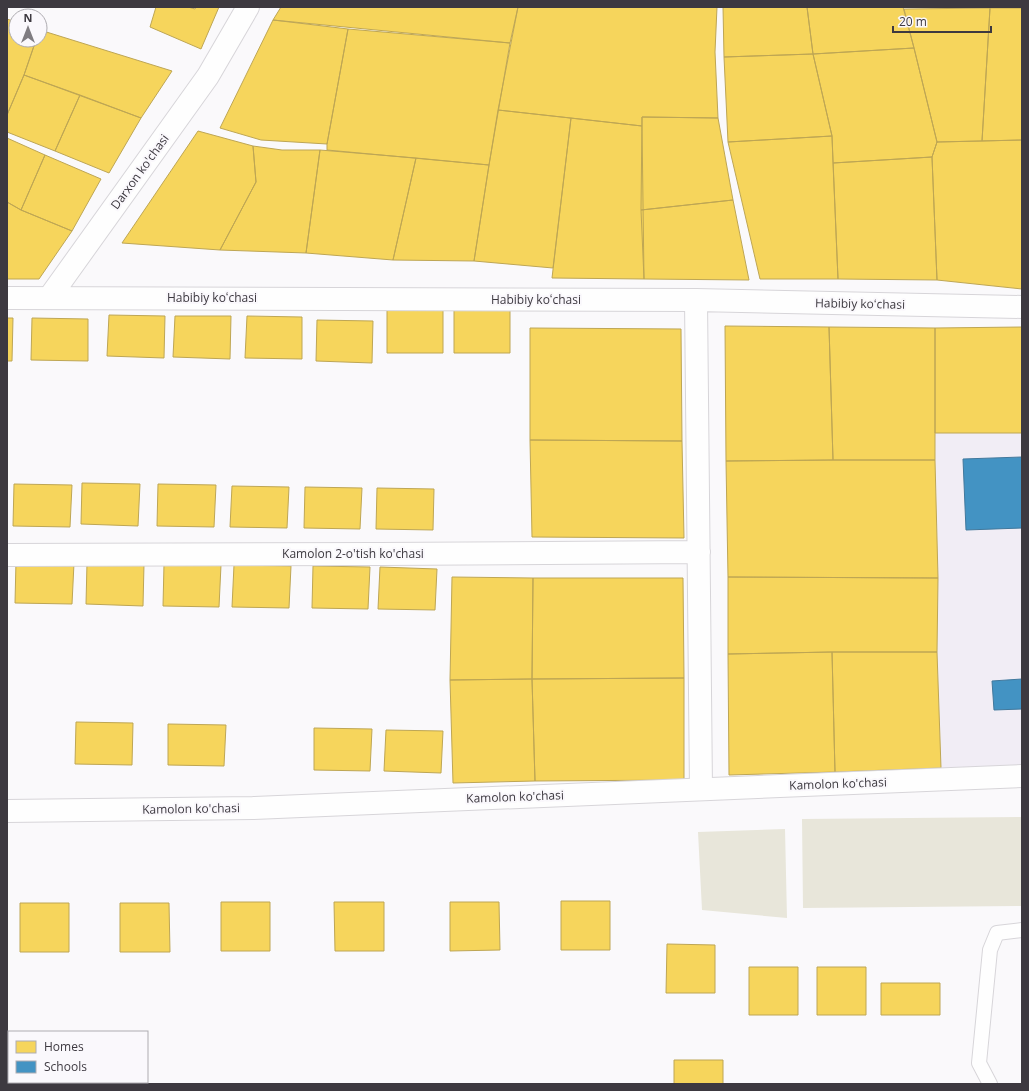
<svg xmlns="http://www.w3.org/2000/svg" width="1029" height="1091" font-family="'Open Sans',sans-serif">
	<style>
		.built { fill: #f1edf5 }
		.green { fill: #e8e6da }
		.homes { fill: #f6d55c; stroke: #bea654 }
		.schools { fill: #4393c3; stroke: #41789c }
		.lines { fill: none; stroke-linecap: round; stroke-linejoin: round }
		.service-casing { stroke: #d7d5d9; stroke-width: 16 }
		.minor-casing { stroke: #d7d5d9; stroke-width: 24 }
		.tertiary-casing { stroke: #d7d5d9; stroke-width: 24 }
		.service { stroke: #fefefe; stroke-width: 14 }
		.minor { stroke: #fefefe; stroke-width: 22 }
		.tertiary { stroke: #fefefe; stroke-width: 22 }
		.labels { text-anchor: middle; stroke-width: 4; stroke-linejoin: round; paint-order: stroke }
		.street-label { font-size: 12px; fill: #3d3940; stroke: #faf8fc }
	</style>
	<rect width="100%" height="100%" fill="#faf9fb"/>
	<!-- built -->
	<path class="built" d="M 935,433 L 1022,433 L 1022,767 L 941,768 L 937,652 L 938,578 Z"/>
	<!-- green -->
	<path class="green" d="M 1022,817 L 1022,906 L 803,908 L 802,819 Z
		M 785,829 L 787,918 L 702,910 L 698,832 Z"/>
	<!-- homes -->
	<path class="homes" d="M 156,7 L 188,7 L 195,9 L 196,7 L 219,7 L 201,49 L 150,27 Z
		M 281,7 L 518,7 L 510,43 L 273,20 Z
		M 518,7 L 717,7 L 715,52 L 718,118 L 642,117 L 642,126 L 498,110 Z
		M 723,7 L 807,7 L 813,54 L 724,57 Z
		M 807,7 L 903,7 L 914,48 L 813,54 Z
		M 990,8 L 1022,8 L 1022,140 L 982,141 Z
		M 990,8 L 982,141 L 937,142 L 914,48 L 904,9 Z
		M 7,19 L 16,22 L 16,40 L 36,40 L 24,75 L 7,115 Z
		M 273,20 L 348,29 L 327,144 L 261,140 L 220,128 Z
		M 348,29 L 510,43 L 489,165 L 327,150 L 327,144 Z
		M 40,30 L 172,71 L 141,118 L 24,75 L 36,40 L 40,40 Z
		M 914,48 L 937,142 L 932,157 L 833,163 L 832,136 L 813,54 Z
		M 813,54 L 832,136 L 728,142 L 724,57 Z
		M 24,75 L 80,95 L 55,151 L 7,132 L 7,115 Z
		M 80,95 L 141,118 L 109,173 L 55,151 Z
		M 498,110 L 571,118 L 553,268 L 474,261 L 489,165 Z
		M 642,117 L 718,118 L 733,200 L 641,210 Z
		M 571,118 L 642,126 L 644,279 L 552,278 Z
		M 198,131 L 253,146 L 256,182 L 220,250 L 122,243 Z
		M 832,136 L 838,279 L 760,279 L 728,142 Z
		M 7,138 L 45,155 L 21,210 L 7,202 Z
		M 1022,140 L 1022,289 L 937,280 L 932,157 L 937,142 Z
		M 253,146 L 282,150 L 320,150 L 306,253 L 220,250 L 256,182 Z
		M 320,150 L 416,158 L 393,260 L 306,253 Z
		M 45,155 L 101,179 L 72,231 L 21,210 Z
		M 932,157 L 937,280 L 838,279 L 833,163 Z
		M 416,158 L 489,165 L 474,261 L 393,260 Z
		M 733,200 L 749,280 L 644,279 L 641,210 Z
		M 7,202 L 21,210 L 72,231 L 39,279 L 7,279 Z
		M 387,310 L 443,310 L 443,353 L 387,353 Z
		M 454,310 L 510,310 L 510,353 L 454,353 Z
		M 109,315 L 165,316 L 164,358 L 107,356 Z
		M 175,316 L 231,316 L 230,359 L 173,357 Z
		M 247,316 L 302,317 L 302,359 L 245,358 Z
		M 7,318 L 13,318 L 12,361 L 7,361 Z
		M 32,318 L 88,319 L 88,361 L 31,360 Z
		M 317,320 L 373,321 L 372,363 L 316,361 Z
		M 725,326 L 829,327 L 833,460 L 726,461 Z
		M 829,327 L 935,328 L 935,460 L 833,460 Z
		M 1022,327 L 1022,433 L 935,433 L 935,328 Z
		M 530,328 L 681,329 L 682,441 L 530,440 Z
		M 530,440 L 682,441 L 684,538 L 532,537 Z
		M 833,460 L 935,460 L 938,578 L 728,577 L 726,461 Z
		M 82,483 L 140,484 L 138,526 L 81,524 Z
		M 14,484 L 72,485 L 70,527 L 13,526 Z
		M 158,484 L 216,485 L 214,527 L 157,526 Z
		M 232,486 L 289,487 L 287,528 L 230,527 Z
		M 305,487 L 362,488 L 360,529 L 304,528 Z
		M 377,488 L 434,489 L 433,530 L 376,529 Z
		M 16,561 L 74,563 L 72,604 L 15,603 Z
		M 87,563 L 144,564 L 143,606 L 86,604 Z
		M 164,564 L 221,565 L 219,607 L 163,606 Z
		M 234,565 L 291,566 L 289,608 L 232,607 Z
		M 313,566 L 370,567 L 368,609 L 312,608 Z
		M 380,567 L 437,569 L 435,610 L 378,609 Z
		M 452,577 L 533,578 L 532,679 L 450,680 Z
		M 728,577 L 938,578 L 937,652 L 832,652 L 728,654 Z
		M 533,578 L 683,578 L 684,678 L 532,679 Z
		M 832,652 L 835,772 L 729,775 L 728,654 Z
		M 832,652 L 937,652 L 941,768 L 835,772 Z
		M 684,678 L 684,780 L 535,781 L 532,679 Z
		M 532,679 L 535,781 L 453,783 L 450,680 Z
		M 76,722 L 133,723 L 132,765 L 75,764 Z
		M 168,724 L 226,725 L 224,766 L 168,765 Z
		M 314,728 L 372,729 L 370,771 L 314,770 Z
		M 386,730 L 443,731 L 441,773 L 384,771 Z
		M 561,901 L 610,901 L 610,950 L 561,950 Z
		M 221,902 L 270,902 L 270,951 L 221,951 Z
		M 334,902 L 384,902 L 384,951 L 335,951 Z
		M 450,902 L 499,902 L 500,950 L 450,951 Z
		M 20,903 L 69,903 L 69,952 L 20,952 Z
		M 120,903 L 169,903 L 170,952 L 120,952 Z
		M 667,944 L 715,945 L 715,993 L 666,993 Z
		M 749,967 L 798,967 L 798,1015 L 749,1015 Z
		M 817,967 L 866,967 L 866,1015 L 817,1015 Z
		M 881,983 L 940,983 L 940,1015 L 881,1015 Z
		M 674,1060 L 723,1060 L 723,1084 L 674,1084 Z"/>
	<!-- schools -->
	<path class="schools" d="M 1022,457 L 1022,528 L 966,530 L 963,459 Z
		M 1022,679 L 1022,709 L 994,710 L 992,681 Z"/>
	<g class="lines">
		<defs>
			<path id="service" d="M 990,1084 L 979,1063 L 990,950 L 997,933 L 1022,930"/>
			<path id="minor" d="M 7,298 L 696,300 L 1022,307
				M 49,298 L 208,76 L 248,7
				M 696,300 L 701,789
				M 7,555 L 380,554 L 699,552"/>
			<path id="tertiary" d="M 7,811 L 253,808 L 1022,776"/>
		</defs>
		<!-- service casing -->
		<use href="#service" class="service-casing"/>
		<!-- minor casing -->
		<use href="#minor" class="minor-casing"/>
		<!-- tertiary casing -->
		<use href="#tertiary" class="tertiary-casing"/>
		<!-- service -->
		<use href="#service" class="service"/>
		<!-- minor -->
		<use href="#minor" class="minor"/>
		<!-- tertiary -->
		<use href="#tertiary" class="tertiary"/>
	</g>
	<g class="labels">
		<!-- street labels -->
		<g class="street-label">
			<text transform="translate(140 172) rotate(-54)" y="4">Darxon ko'chasi</text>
			<text x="212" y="302">Habibiy koʻchasi</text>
			<text x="536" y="304">Habibiy koʻchasi</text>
			<text transform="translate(860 304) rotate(1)" y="4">Habibiy koʻchasi</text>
			<text x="353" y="558">Kamolon 2-o'tish ko'chasi</text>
			<text transform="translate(838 784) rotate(-2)" y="4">Kamolon ko'chasi</text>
			<text transform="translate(515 797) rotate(-2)" y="4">Kamolon ko'chasi</text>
			<text transform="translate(191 809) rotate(-1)" y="4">Kamolon ko'chasi</text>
		</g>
	</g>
	<!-- border -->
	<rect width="1029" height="1091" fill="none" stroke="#3d3940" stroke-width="16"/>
	<!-- legend -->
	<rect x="8" y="1031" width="140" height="52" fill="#faf8fc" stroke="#aeacb1"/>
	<rect x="16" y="1041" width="20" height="12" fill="#f6d55c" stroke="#aeacb1"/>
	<text x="44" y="1051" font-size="12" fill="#3d3940">Homes</text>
	<rect x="16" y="1061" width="20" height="12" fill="#4393c3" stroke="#aeacb1"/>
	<text x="44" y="1071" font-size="12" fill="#3d3940">Schools</text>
	<!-- north arrow -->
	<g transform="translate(28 28)"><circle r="19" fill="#faf8fc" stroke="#aeacb1"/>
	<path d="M0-3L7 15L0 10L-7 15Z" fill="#7f7c81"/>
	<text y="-6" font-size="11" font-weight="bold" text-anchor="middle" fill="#3d3940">N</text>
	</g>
	<!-- scale -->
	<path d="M893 26v6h98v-6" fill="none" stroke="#3d3940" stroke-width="2"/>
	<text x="899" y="26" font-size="12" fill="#3d3940" stroke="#faf8fc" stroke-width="3" paint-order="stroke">20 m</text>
</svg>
